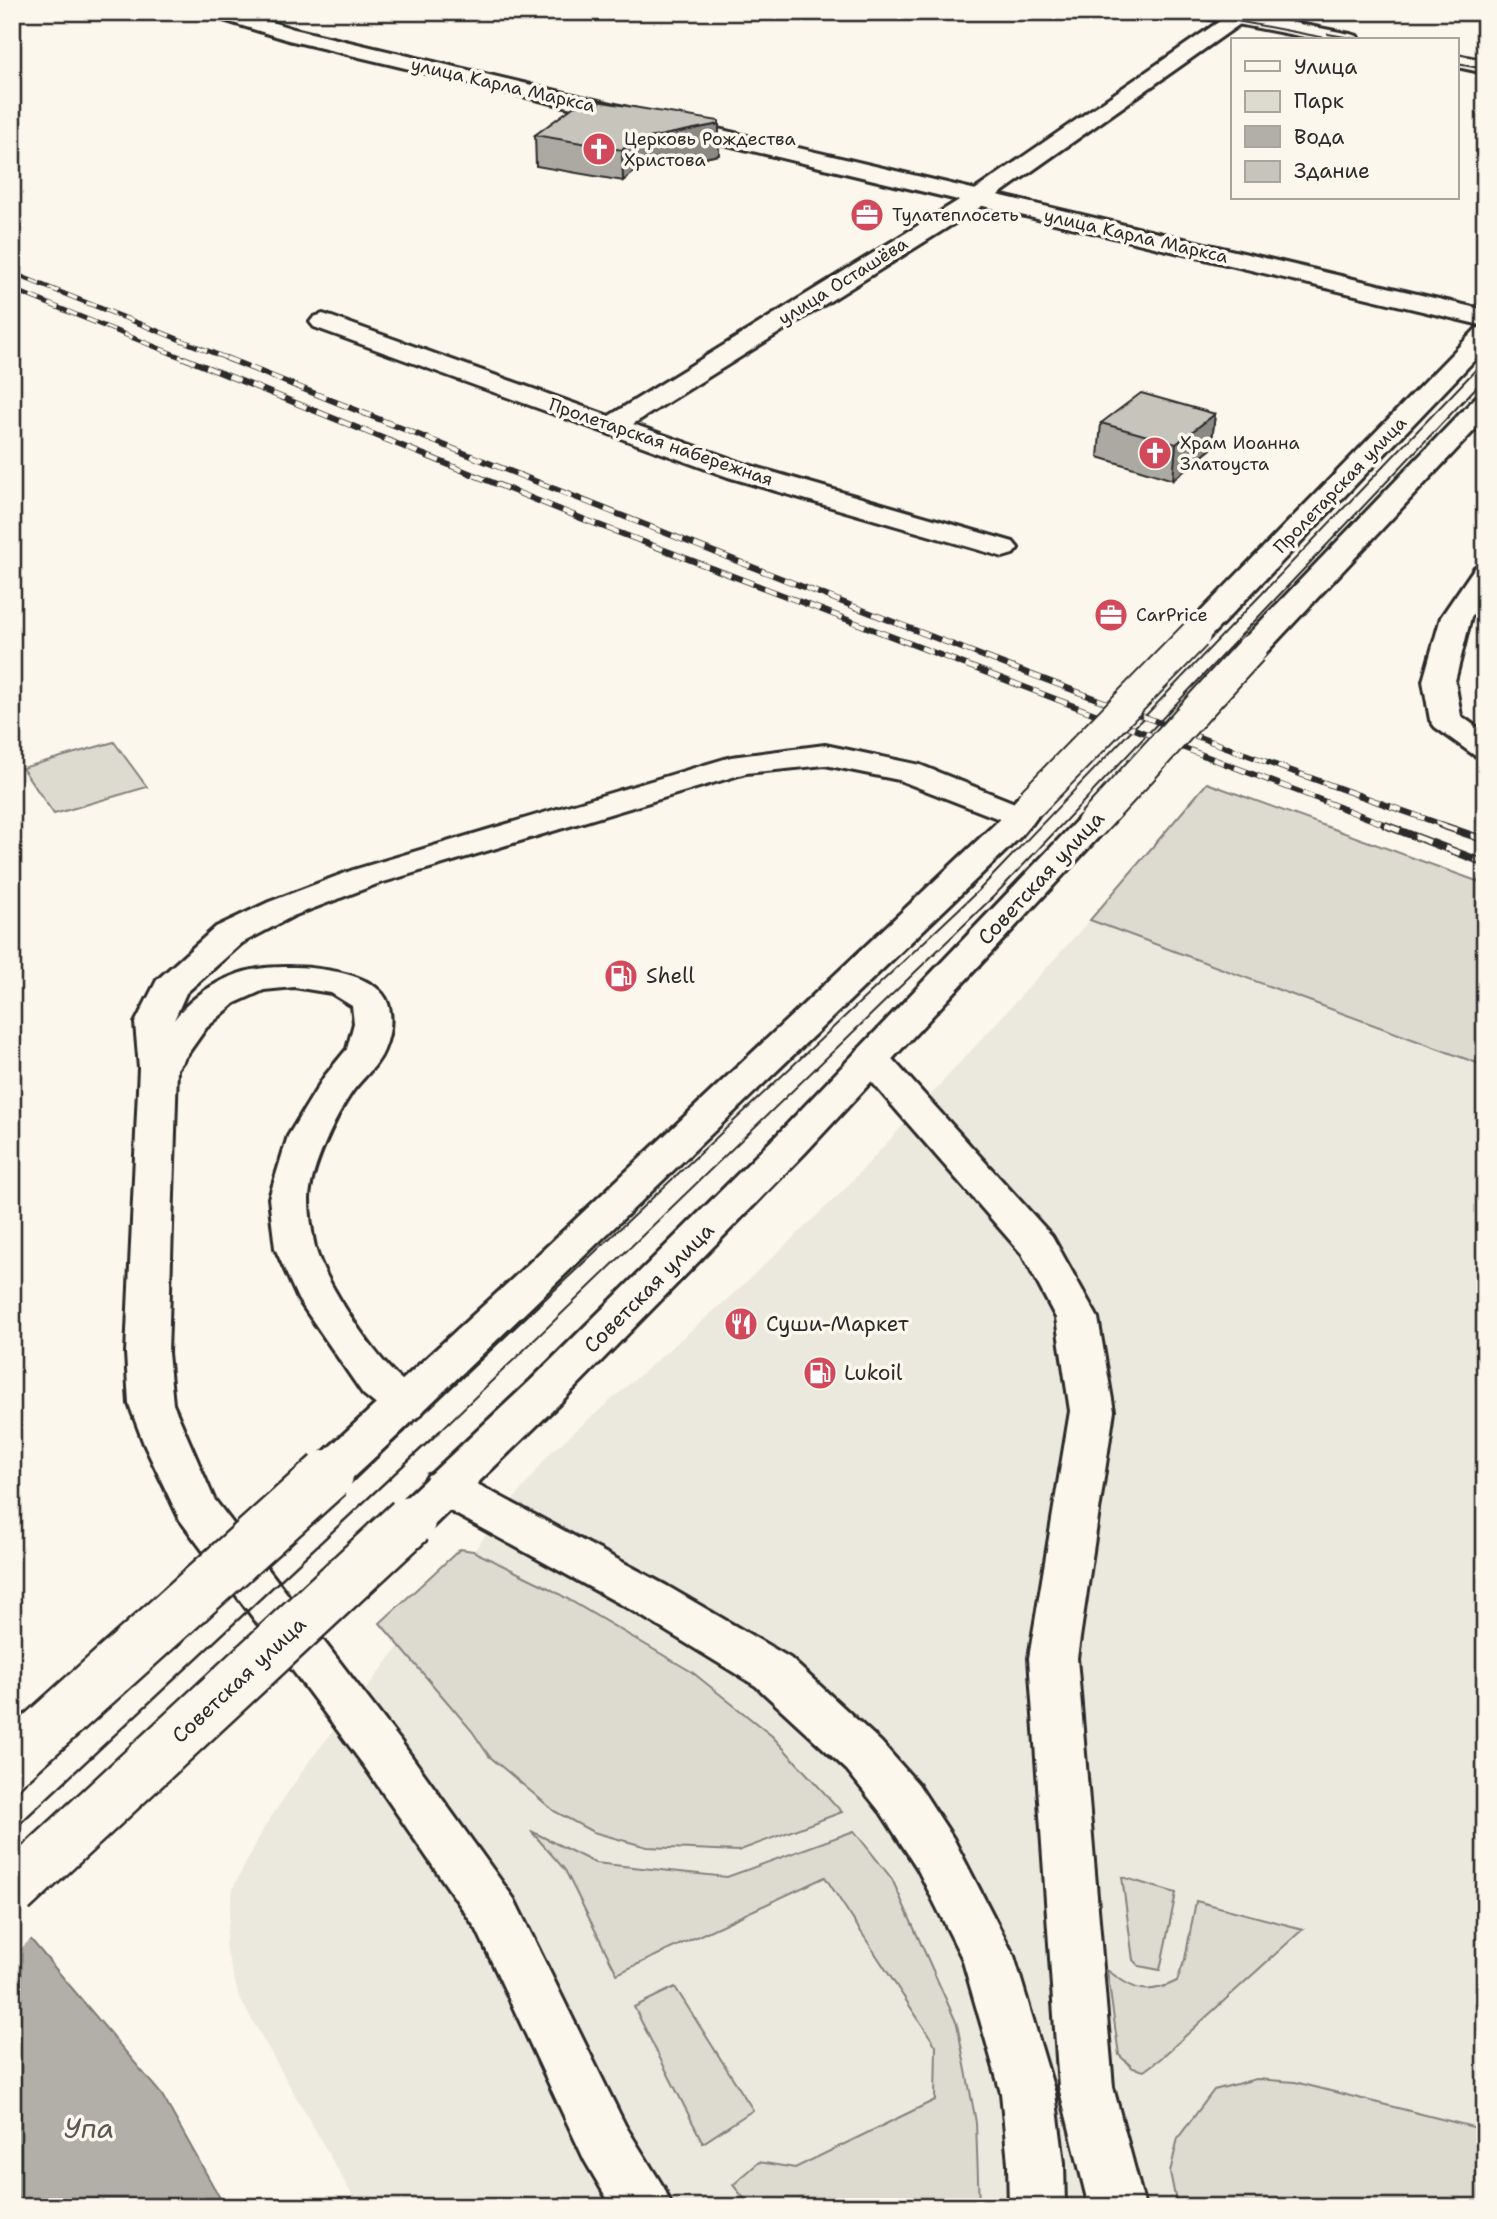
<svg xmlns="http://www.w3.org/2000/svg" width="1497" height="2219" font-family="'Shantell Sans',sans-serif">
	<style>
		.built { fill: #ebe8de }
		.green { fill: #dddad0; stroke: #84827e; stroke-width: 2 }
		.water { fill: #b1afa7; stroke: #7b7a75; stroke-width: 2 }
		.pier { fill: #fbf7ec }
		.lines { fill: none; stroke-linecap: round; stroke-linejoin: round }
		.minor-casing { stroke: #2b2b2b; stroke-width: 6 }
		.tertiary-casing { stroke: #2b2b2b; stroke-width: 6 }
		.primary-casing { stroke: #2b2b2b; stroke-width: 6 }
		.minor { fill: #fbf7ec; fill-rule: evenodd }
		.tertiary { fill: #fbf7ec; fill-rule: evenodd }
		.primary { fill: #fbf7ec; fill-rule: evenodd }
		.tram-far1 { stroke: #2b2b2b; stroke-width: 2 }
		.tram { stroke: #2b2b2b; stroke-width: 2.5 }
		.rail-far2-casing { stroke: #2b2b2b; stroke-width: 5 }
		.rail-far1-casing { stroke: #2b2b2b; stroke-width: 6 }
		.rail-casing { stroke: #2b2b2b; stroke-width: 8 }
		.rail-far2 { stroke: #fbf7ec; stroke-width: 3.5; stroke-dasharray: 10; stroke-linecap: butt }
		.rail-far1 { stroke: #fbf7ec; stroke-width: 4.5; stroke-dasharray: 12; stroke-linecap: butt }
		.rail { stroke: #fbf7ec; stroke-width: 5; stroke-dasharray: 16; stroke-linecap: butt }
		.primary-bridge-far1-casing { stroke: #2b2b2b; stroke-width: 34; stroke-linecap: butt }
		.primary-bridge-casing { stroke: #2b2b2b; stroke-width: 55; stroke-linecap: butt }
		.primary-bridge-far1 { stroke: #fbf7ec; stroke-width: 30 }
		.primary-bridge { stroke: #fbf7ec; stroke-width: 50 }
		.wall { fill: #aba9a2; stroke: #2b2b2b; stroke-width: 2 }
		.shaded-wall { fill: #8b8984; stroke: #2b2b2b; stroke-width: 2 }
		.building { fill: #c7c4bc; stroke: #2b2b2b; stroke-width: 2 }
		.labels { text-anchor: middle; stroke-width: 7; stroke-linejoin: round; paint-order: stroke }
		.far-street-label { font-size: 18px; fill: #2b2b2b; stroke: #fbf7ec }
		.far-poi-label { font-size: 18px; fill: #2b2b2b; stroke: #fbf7ec; text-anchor: start }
		.street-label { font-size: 21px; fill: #2b2b2b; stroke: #fbf7ec }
		.poi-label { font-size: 21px; fill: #2b2b2b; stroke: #fbf7ec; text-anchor: start }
		.near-water-label { font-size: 28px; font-style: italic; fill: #5a5956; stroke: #fbf7ec }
	</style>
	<rect width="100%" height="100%" fill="#fbf7ec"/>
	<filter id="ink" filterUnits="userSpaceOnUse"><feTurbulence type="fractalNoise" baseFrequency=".0143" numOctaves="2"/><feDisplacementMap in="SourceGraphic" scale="14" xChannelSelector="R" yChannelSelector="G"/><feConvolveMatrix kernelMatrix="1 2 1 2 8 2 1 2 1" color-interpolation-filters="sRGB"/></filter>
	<g filter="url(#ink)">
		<!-- built -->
		<path class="built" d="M 1090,920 L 1485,1066 L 1485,2207 L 359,2207 L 239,1997 L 225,1946 L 233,1888 L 265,1826 L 308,1763 L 550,1453 L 732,1295 L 843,1191 Z"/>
		<!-- green -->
		<path class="green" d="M 114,742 L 147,787 L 54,814 L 22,768 Z
			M 1207,783 L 1485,884 L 1485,1066 L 1090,920 Z
			M 460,1549 L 473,1551 L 547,1587 L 692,1672 L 772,1736 L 842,1812 L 738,1851 L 647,1847 L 593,1832 L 554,1811 L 489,1756 L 472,1731 L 380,1623 Z
			M 531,1831 L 595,1863 L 727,1877 L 854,1831 L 892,1879 L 957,2024 L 976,2122 L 979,2207 L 751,2207 L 733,2185 L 759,2162 L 795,2168 L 935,2100 L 936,2046 L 825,1877 L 617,1974 L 565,1870 Z
			M 1122,1877 L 1176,1893 L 1160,1970 L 1139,1966 L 1133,1960 Z
			M 1196,1901 L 1303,1929 L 1160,2059 L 1144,2071 L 1133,2068 L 1119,2055 L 1107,1970 C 1133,1989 1145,1997 1177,1981 L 1185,1959 Z
			M 675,1987 L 753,2110 L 703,2143 L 634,2007 Z
			M 1256,2079 L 1295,2082 L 1485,2130 L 1485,2207 L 1177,2207 L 1170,2172 L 1178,2138 L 1214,2090 Z"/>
		<!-- water -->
		<path class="water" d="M 12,1917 L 162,2095 L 225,2207 L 12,2207 Z"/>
		<!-- pier -->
		<path class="pier" d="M 12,1914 L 33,1937 L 12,1957 Z"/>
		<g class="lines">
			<defs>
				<path id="minor" d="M 1233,12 L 1257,12 L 985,204 L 633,424 L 748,465 L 1013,542 L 1018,548 L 1013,554 L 1003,557 L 993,554 L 728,477 L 314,327 L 310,322 L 314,317 L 323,314 L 332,317 L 609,416 L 969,194 Z
					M 1485,564 L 1485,596 L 1471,617 L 1455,681 L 1461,716 L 1485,733 L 1485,758 L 1474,755 L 1435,727 L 1430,720 L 1423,681 L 1441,617 L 1475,567 Z
					M 825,745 L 920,765 L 1032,810 L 1037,817 L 1032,824 L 1020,827 L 899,780 L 825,765 L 746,773 L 377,884 L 293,916 L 242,943 L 186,993 L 174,1020 C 193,994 226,974 258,969 C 289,964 369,967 386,999 C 394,1015 390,1035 384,1050 C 378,1066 362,1078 352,1092 C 335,1117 310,1170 309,1199 C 309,1214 312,1233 315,1247 C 324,1281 368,1346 393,1372 C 405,1384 418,1390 427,1405 L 420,1416 L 405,1421 L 390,1416 L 363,1394 L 298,1299 L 275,1248 L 269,1198 L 288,1136 L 324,1077 L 347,1049 L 354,1023 L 352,1006 L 331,993 L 294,987 L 264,990 L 235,1003 L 206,1028 L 177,1069 L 168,1353 L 173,1404 L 214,1499 L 399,1739 L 514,1899 L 625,2125 L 664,2188 L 672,2207 L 612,2207 L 585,2161 L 477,1930 L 365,1767 L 180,1520 L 144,1444 L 129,1404 L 126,1353 L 139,1068 L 135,1023 L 157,980 L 216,927 L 269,902 L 353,870 L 731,757 Z
					M 871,1046 L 884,1050 L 1052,1236 L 1098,1318 L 1114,1411 L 1077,1658 L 1113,2087 L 1145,2207 L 1089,2207 L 1059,2087 L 1029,1658 L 1070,1411 L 1056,1318 L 1022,1254 L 858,1066 L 852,1058 L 858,1050 Z
					M 444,1470 L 460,1475 L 667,1586 L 790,1658 L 881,1742 L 918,1784 L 953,1838 L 1014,1956 L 1055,2093 L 1064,2163 L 1065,2207 L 1009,2207 L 1008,2163 L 1001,2093 L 962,1958 L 917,1868 L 882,1814 L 847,1770 L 756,1686 L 635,1612 L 428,1499 L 422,1487 L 428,1475 Z"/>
				<path id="tertiary" d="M 207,12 L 239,12 L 294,29 L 1485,310 L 1485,326 L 288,40 L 210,16 Z"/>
				<path id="primary" d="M 1196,12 L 1239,12 L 1350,34 L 1357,36 L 1360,40 L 1320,40 L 1206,18 Z
					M 1457,55 L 1485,61 L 1485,73 L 1457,67 Z
					M 1485,326 L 1485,349 L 1206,641 L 1195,644 L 1184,641 L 1180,635 L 1184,629 L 1476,329 Z
					M 1485,395 L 1485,419 L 1262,657 L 1251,659 L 1240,657 L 1236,650 L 1240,643 L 1476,397 Z
					M 1032,792 L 1044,795 L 1049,802 L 1020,837 L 344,1487 L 328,1492 L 312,1487 L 306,1475 L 312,1463 L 508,1283 L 996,823 L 1020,795 Z
					M 1092,814 L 1104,817 L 1109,824 L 1104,831 L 805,1153 L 561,1402 L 426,1533 L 410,1538 L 394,1533 L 387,1521 L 394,1509 L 531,1380 L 777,1135 L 1080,817 Z"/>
			</defs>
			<!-- minor casing -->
			<use href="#minor" class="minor-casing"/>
			<!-- tertiary casing -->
			<use href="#tertiary" class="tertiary-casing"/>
			<!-- primary casing -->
			<use href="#primary" class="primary-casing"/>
			<!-- minor -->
			<use href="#minor" class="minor"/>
			<!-- tertiary -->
			<use href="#tertiary" class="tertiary"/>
			<!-- primary -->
			<use href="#primary" class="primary"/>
			<!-- tram-far1 -->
			<path class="tram-far1" d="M 1190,12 L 1336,40
				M 1328,34 L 1362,40
				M 1457,64 L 1485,69
				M 403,1433 L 979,890 L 1485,360
				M 438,1433 L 994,896 L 1485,378"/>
			<!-- tram -->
			<path class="tram" d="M 12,1795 L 405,1431
				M 12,1831 L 440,1431"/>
			<defs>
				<path id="rail-far2" d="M 12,273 L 231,360
					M 12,289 L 188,360"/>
				<path id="rail-far1" d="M 184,358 L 583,519 L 1389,826
					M 226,358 C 631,520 1035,682 1446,826"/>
				<path id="rail" d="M 1385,825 L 1485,863
					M 1441,825 L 1485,840"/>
			</defs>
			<!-- rail-far2 casing -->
			<use href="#rail-far2" class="rail-far2-casing"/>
			<!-- rail-far1 casing -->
			<use href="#rail-far1" class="rail-far1-casing"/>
			<!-- rail casing -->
			<use href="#rail" class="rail-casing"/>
			<!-- rail-far2 -->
			<use href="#rail-far2" class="rail-far2"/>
			<!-- rail-far1 -->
			<use href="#rail-far1" class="rail-far1"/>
			<!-- rail -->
			<use href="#rail" class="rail"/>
			<defs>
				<path id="primary-bridge-far1" d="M 1032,802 L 1195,635
					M 1092,824 L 1251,650"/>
				<path id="primary-bridge" d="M 12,1760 L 328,1475
					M 12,1891 L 410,1521"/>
			</defs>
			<!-- primary-bridge-far1 casing -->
			<use href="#primary-bridge-far1" class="primary-bridge-far1-casing"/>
			<!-- primary-bridge casing -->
			<use href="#primary-bridge" class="primary-bridge-casing"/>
			<!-- primary-bridge-far1 -->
			<use href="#primary-bridge-far1" class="primary-bridge-far1"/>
			<!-- primary-bridge -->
			<use href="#primary-bridge" class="primary-bridge"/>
		</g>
		<!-- wall -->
		<path class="wall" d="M 535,135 L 719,155 L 634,172 L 623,181 L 536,166 Z
			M 1215,414 L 1211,449 L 1173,480 L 1098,457 L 1101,423 Z"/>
		<!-- shaded-wall -->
		<path class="shaded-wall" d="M 719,124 L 719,155 L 634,172 L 623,181 L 622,150 L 634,141 Z
			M 1215,414 L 1211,449 L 1173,480 L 1176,444 Z"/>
		<!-- building -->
		<path class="building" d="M 584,99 L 719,121 L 719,124 L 634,141 L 622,150 L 535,135 Z
			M 1141,393 L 1215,414 L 1176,444 L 1101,423 Z"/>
	</g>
	<!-- icons -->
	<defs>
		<symbol id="church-disc" viewBox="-11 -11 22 22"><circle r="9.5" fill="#d1495b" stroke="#fbf7ec"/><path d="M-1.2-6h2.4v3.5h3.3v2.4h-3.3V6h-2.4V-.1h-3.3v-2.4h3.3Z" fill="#fff"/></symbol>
		<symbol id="office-disc" viewBox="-11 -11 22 22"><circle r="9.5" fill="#d1495b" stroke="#fbf7ec"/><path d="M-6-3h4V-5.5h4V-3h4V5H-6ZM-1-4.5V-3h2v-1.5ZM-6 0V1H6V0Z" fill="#fff"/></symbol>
		<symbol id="fuel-disc" viewBox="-11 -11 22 22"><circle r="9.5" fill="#d1495b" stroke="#fbf7ec"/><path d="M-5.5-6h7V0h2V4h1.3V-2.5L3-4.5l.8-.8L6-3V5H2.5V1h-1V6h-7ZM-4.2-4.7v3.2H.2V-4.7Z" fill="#fff"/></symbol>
		<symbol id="restaurant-disc" viewBox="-11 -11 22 22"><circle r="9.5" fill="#d1495b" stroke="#fbf7ec"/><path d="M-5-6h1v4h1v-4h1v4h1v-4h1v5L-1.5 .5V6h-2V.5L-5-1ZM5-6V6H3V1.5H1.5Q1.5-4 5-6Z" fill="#fff"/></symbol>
	</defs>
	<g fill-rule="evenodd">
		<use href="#church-disc" x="580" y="130" width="38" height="38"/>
		<use href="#office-disc" x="848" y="196" width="38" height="38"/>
		<use href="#church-disc" x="1136" y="434" width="38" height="38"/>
		<use href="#office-disc" x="1092" y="596" width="38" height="38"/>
		<use href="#fuel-disc" x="602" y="957" width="38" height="38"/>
		<use href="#restaurant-disc" x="722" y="1305" width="38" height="38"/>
		<use href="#fuel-disc" x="801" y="1354" width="38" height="38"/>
	</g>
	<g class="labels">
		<!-- far-street labels -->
		<g class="far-street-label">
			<text transform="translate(503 85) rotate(13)" y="6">улица Карла Маркса</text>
			<text transform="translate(1136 236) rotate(13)" y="6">улица Карла Маркса</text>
			<text transform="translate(843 281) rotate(-32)" y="6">улица Осташёва</text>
			<text transform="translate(661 442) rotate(19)" y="6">Пролетарская набережная</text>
			<text transform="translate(1340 485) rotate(-46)" y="6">Пролетарская улица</text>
		</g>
		<!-- far-poi labels -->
		<g class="far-poi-label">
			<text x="624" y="145">Церковь Рождества<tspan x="624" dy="21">Христова</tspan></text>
			<text x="892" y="221">Тулатеплосеть</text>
			<text x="1180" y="449">Храм Иоанна<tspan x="1180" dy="21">Златоуста</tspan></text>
			<text x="1136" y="621">CarPrice</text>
		</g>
		<!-- street labels -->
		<g class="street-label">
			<text transform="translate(1041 878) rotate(-47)" y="7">Советская улица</text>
			<text transform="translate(649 1288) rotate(-45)" y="7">Советская улица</text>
			<text transform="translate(239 1680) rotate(-43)" y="7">Советская улица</text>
		</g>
		<!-- poi labels -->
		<g class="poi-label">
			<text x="646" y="983">Shell</text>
			<text x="766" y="1331">Суши-Маркет</text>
			<text x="844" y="1380">Lukoil</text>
		</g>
		<!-- near-water labels -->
		<g class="near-water-label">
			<text x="89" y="2138">Упа</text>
		</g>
	</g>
	<!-- margin -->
	<rect width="1497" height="2219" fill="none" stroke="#fbf7ec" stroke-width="42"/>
	<rect x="21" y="21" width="1455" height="2177" fill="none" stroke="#2b2b2b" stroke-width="2.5" filter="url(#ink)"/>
	<!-- legend -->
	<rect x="1231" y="38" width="228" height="161" fill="#fbf7ec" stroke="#a8a59f" stroke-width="2"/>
	<rect x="1245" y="61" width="35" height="10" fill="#fbf7ec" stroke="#a8a59f" stroke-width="2"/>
	<text x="1294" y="74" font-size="21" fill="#2b2b2b">Улица</text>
	<rect x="1245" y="91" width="35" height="21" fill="#dddad0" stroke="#a8a59f" stroke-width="2"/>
	<text x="1294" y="108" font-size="21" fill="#2b2b2b">Парк</text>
	<rect x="1245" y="126" width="35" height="21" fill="#b1afa7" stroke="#a8a59f" stroke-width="2"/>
	<text x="1294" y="144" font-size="21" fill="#2b2b2b">Вода</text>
	<rect x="1245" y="161" width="35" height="21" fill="#c7c4bc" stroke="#a8a59f" stroke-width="2"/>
	<text x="1294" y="178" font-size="21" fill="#2b2b2b">Здание</text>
</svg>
